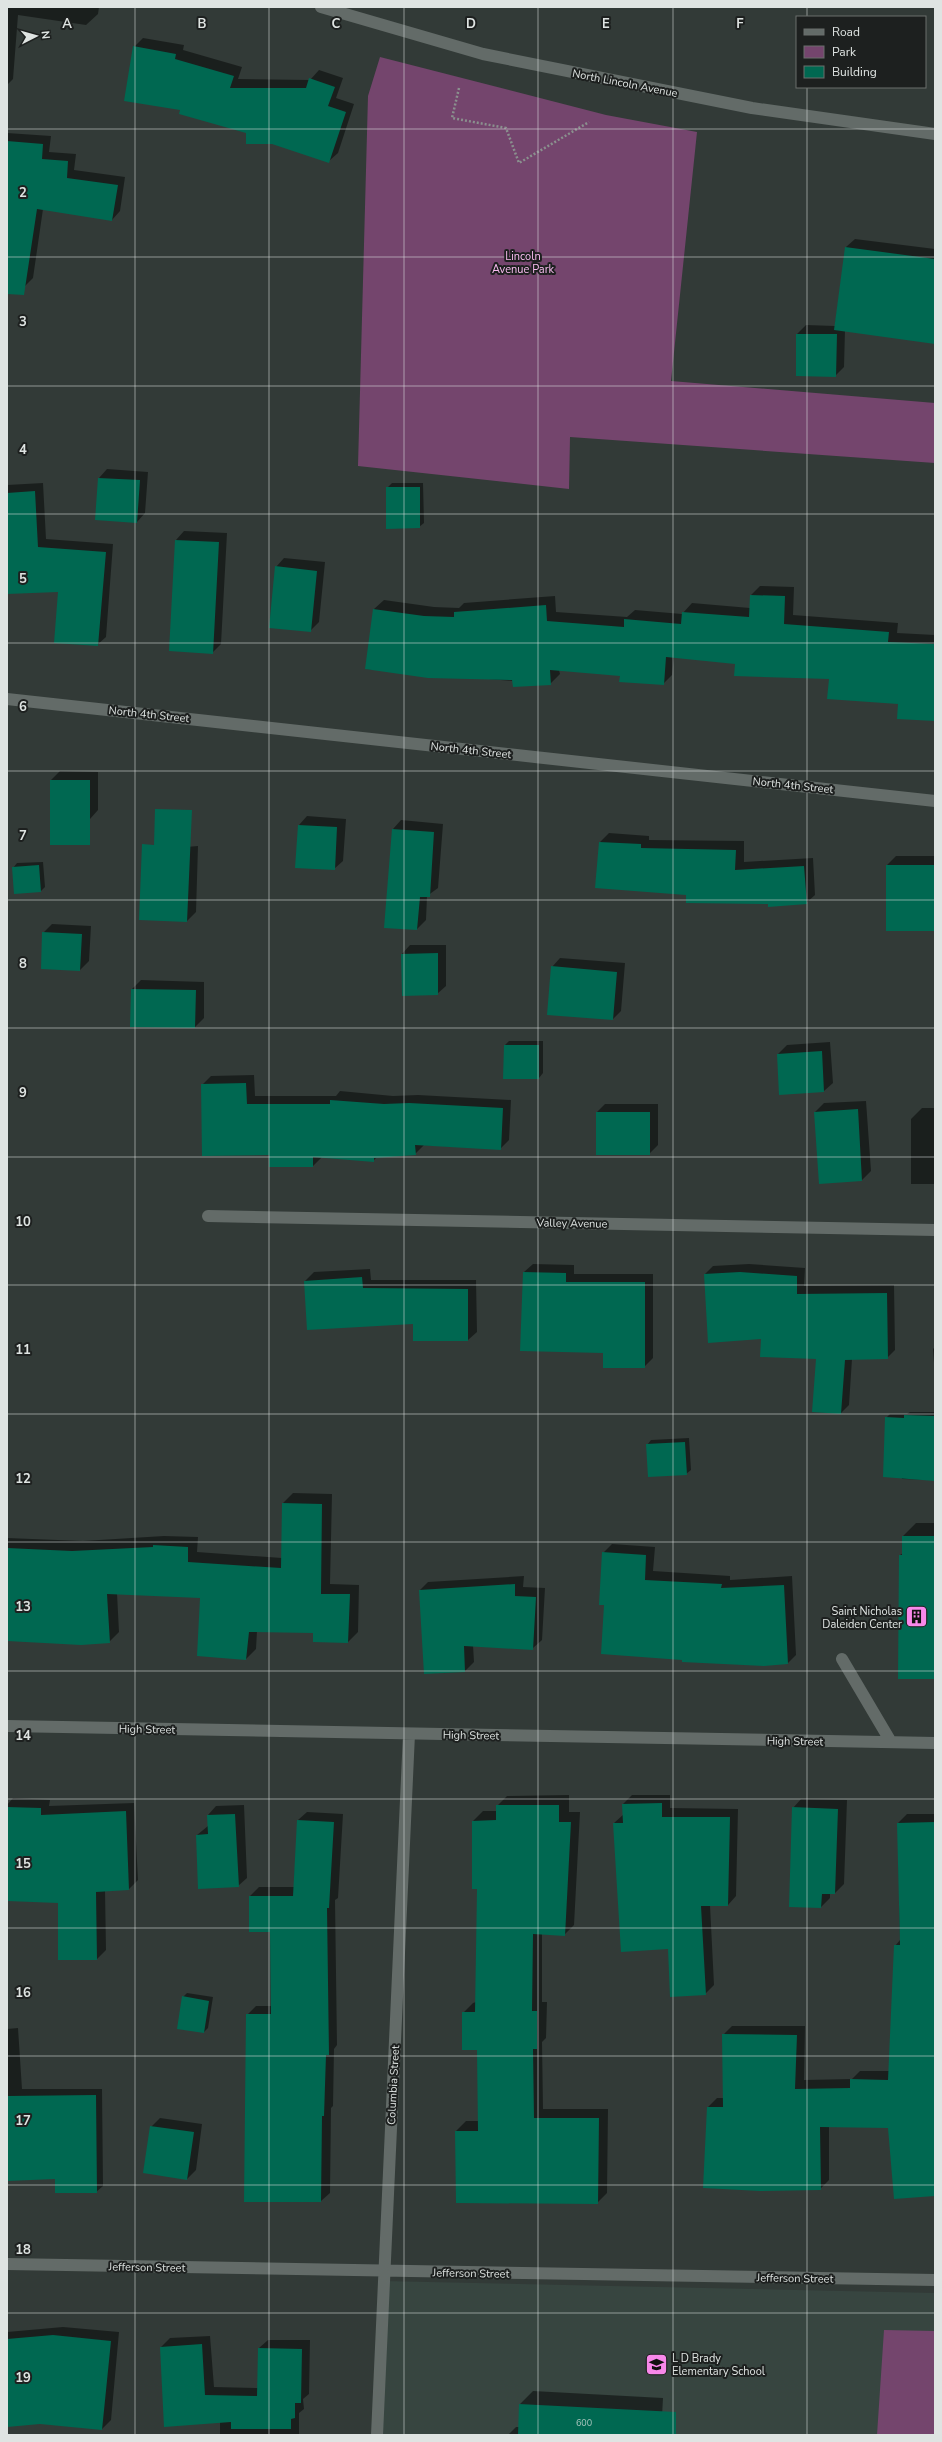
<svg xmlns="http://www.w3.org/2000/svg" width="942" height="2442" font-family="'Nunito Sans',sans-serif">
	<style>
		.built { fill: #374540 }
		.green { fill: #74456d }
		.shadow { fill: #0007 }
		.building { fill: #006851 }
		.lines { fill: none; stroke-linecap: round; stroke-linejoin: round }
		.path { stroke: #8a908e; stroke-width: 2.5; stroke-dasharray: 2 2; stroke-linecap: butt }
		.minor { stroke: #636b68; stroke-width: 12 }
		.grid { fill: none; stroke: #dfe4e2; stroke-width: 1; stroke-opacity: 0.55 }
		.labels { text-anchor: middle; stroke-width: 4; stroke-linejoin: round; paint-order: stroke }
		.number-label { font-size: 9px; fill: #a7c5be }
		.street-label { font-size: 11px; fill: #dfe4e2; stroke: #1d201f }
		.park-label { font-size: 11px; fill: #f9bcf0; stroke: #1d201f }
		.poi-label { font-size: 11px; fill: #dfe4e2; stroke: #1d201f; text-anchor: end }
		.grid-label { font-size: 13px; text-anchor: middle; font-weight: bold; fill: #dfe4e2; stroke: #1d201f; stroke-width: 4; stroke-linejoin: round; paint-order: stroke }
	</style>
	<rect width="100%" height="100%" fill="#323a37"/>
	<!-- built -->
	<path class="built" d="M 382,2281 L 935,2293 L 935,2435 L 378,2435 Z"/>
	<!-- green -->
	<path class="green" d="M 380,57 L 606,115 L 697,132 L 671,381 L 935,403 L 935,463 L 570,437 L 569,489 L 358,466 L 368,96 Z
		M 884,2330 L 935,2331 L 935,2435 L 877,2435 Z"/>
	<!-- shadow -->
	<path class="shadow" d="M 7,7 L 99,7 L 98,14 L 86,25 L 18,15 L 13,79 L 7,85 Z
		M 143,38 L 184,45 L 183,50 L 242,67 L 238,79 L 310,80 L 319,70 L 343,78 L 336,98 L 354,104 L 338,153 L 329,161 L 181,109 L 134,47 Z
		M 7,133 L 51,136 L 49,152 L 76,154 L 74,170 L 125,177 L 120,211 L 112,220 L 43,209 L 33,278 L 25,286 L 7,283 Z
		M 855,239 L 935,249 L 935,343 L 845,330 L 844,367 L 835,376 L 797,334 L 806,325 L 835,326 L 846,247 Z
		M 107,469 L 148,472 L 145,513 L 137,522 L 99,478 Z
		M 43,483 L 46,539 L 113,544 L 106,637 L 97,645 L 59,591 L 7,593 L 7,485 Z
		M 392,483 L 423,483 L 424,523 L 419,527 L 387,488 Z
		M 184,531 L 227,533 L 221,644 L 212,653 L 176,540 Z
		M 284,558 L 325,562 L 319,622 L 310,631 L 276,567 Z
		M 760,586 L 794,587 L 793,615 L 898,623 L 897,633 L 935,635 L 935,720 L 899,704 L 830,678 L 736,663 L 674,657 L 672,675 L 663,684 L 621,675 L 559,670 L 560,674 L 550,684 L 366,669 L 374,609 L 384,600 L 434,607 L 459,608 L 464,603 L 555,596 L 556,612 L 627,617 L 635,610 L 682,614 L 692,603 L 750,608 L 751,595 Z
		M 60,771 L 98,772 L 98,810 L 90,819 L 51,780 Z
		M 307,816 L 346,819 L 343,861 L 334,869 L 299,825 Z
		M 401,820 L 443,824 L 438,888 L 427,896 L 426,920 L 417,929 L 393,829 Z
		M 609,833 L 649,836 L 649,840 L 744,841 L 744,862 L 813,858 L 815,895 L 806,903 L 769,903 L 687,894 L 600,842 Z
		M 198,846 L 196,912 L 187,921 L 151,850 Z
		M 896,856 L 935,856 L 935,930 L 887,865 Z
		M 43,862 L 45,887 L 41,891 L 13,868 L 17,863 Z
		M 52,924 L 91,926 L 89,961 L 80,970 L 43,933 Z
		M 410,945 L 446,945 L 446,986 L 437,994 L 402,954 Z
		M 560,958 L 625,963 L 621,1011 L 613,1019 L 552,967 Z
		M 141,980 L 204,982 L 204,1018 L 195,1027 L 131,1026 L 132,989 Z
		M 509,1041 L 543,1041 L 543,1073 L 539,1078 L 505,1045 Z
		M 830,1042 L 833,1083 L 824,1091 L 780,1094 L 778,1054 L 787,1045 Z
		M 254,1075 L 255,1096 L 336,1096 L 340,1091 L 393,1096 L 418,1095 L 511,1100 L 509,1140 L 500,1149 L 424,1145 L 415,1154 L 378,1156 L 373,1161 L 322,1157 L 313,1166 L 270,1154 L 202,1085 L 211,1076 Z
		M 866,1101 L 871,1171 L 862,1180 L 820,1183 L 815,1112 L 824,1103 Z
		M 605,1104 L 658,1104 L 658,1145 L 649,1154 L 597,1112 Z
		M 922,1108 L 935,1108 L 935,1184 L 911,1184 L 911,1119 Z
		M 533,1264 L 574,1265 L 574,1274 L 653,1274 L 653,1358 L 644,1367 L 604,1352 L 524,1272 Z
		M 749,1264 L 805,1268 L 804,1286 L 894,1285 L 895,1350 L 887,1358 L 852,1359 L 849,1405 L 841,1413 L 817,1358 L 762,1338 L 705,1274 L 713,1266 Z
		M 370,1269 L 371,1280 L 476,1280 L 477,1332 L 468,1340 L 305,1281 L 314,1272 Z
		M 935,1347 L 935,1377 L 933,1349 Z
		M 910,1412 L 935,1412 L 935,1480 L 902,1479 L 886,1418 L 890,1414 L 907,1414 Z
		M 689,1438 L 691,1470 L 686,1474 L 647,1445 L 651,1440 Z
		M 293,1493 L 332,1494 L 330,1584 L 359,1585 L 358,1632 L 348,1642 L 314,1641 L 314,1632 L 257,1631 L 256,1649 L 246,1659 L 202,1597 L 117,1593 L 119,1632 L 109,1642 L 7,1640 L 7,1538 L 83,1541 L 164,1536 L 198,1537 L 197,1552 L 282,1558 L 283,1503 Z
		M 916,1523 L 935,1523 L 935,1678 L 900,1555 L 903,1553 L 903,1536 Z
		M 612,1544 L 655,1547 L 653,1571 L 730,1576 L 730,1580 L 792,1576 L 796,1655 L 788,1663 L 605,1605 L 603,1553 Z
		M 524,1576 L 523,1587 L 545,1588 L 542,1640 L 533,1648 L 473,1645 L 474,1662 L 465,1671 L 425,1673 L 420,1590 L 428,1582 Z
		M 569,1795 L 569,1812 L 580,1812 L 574,1925 L 564,1935 L 542,1934 L 542,2002 L 547,2002 L 546,2038 L 542,2042 L 543,2109 L 608,2109 L 607,2193 L 597,2203 L 456,2131 L 466,2121 L 479,2121 L 478,2049 L 463,2013 L 473,2003 L 476,2002 L 478,1888 L 473,1821 L 483,1811 L 497,1811 L 497,1806 L 507,1796 Z
		M 632,1795 L 670,1795 L 670,1808 L 738,1809 L 736,1896 L 728,1905 L 710,1905 L 714,1985 L 705,1994 L 669,1948 L 622,1951 L 614,1823 L 624,1814 L 623,1804 Z
		M 13,1798 L 50,1800 L 49,1806 L 134,1803 L 138,1880 L 129,1889 L 105,1890 L 106,1950 L 97,1959 L 59,1902 L 7,1900 L 7,1805 Z
		M 801,1799 L 847,1800 L 844,1884 L 835,1893 L 830,1893 L 830,1898 L 821,1907 L 793,1808 Z
		M 244,1805 L 247,1878 L 238,1886 L 197,1835 L 208,1826 L 208,1815 L 216,1806 Z
		M 307,1812 L 343,1814 L 338,1898 L 335,1900 L 337,2045 L 334,2049 L 333,2106 L 331,2108 L 330,2193 L 321,2201 L 247,2015 L 256,2006 L 272,2006 L 271,1931 L 250,1931 L 250,1896 L 259,1887 L 294,1887 L 298,1820 Z
		M 907,1814 L 935,1814 L 935,2195 L 889,2127 L 829,2126 L 829,2180 L 820,2189 L 704,2187 L 708,2107 L 717,2098 L 724,2098 L 723,2035 L 732,2026 L 805,2026 L 804,2080 L 852,2079 L 860,2071 L 890,2071 L 895,1946 L 900,1940 L 898,1823 Z
		M 187,1993 L 213,1997 L 208,2028 L 204,2032 L 183,1997 Z
		M 18,2028 L 22,2089 L 102,2089 L 103,2186 L 96,2192 L 56,2178 L 7,2180 L 7,2029 Z
		M 160,2118 L 202,2124 L 196,2170 L 187,2179 L 151,2127 Z
		M 63,2327 L 119,2332 L 111,2420 L 102,2429 L 40,2423 L 7,2426 L 7,2332 Z
		M 210,2336 L 214,2387 L 258,2388 L 259,2348 L 268,2340 L 310,2340 L 309,2394 L 303,2399 L 304,2409 L 299,2413 L 299,2435 L 220,2435 L 220,2422 L 161,2347 L 170,2338 Z
		M 533,2391 L 663,2398 L 661,2435 L 508,2435 L 516,2427 L 519,2427 L 520,2404 Z"/>
	<!-- building -->
	<path class="building" d="M 133,46 L 176,54 L 175,59 L 234,76 L 230,88 L 306,88 L 309,78 L 335,87 L 328,106 L 346,112 L 329,163 L 272,144 L 246,144 L 246,133 L 179,114 L 180,110 L 124,101 Z
		M 7,141 L 43,144 L 42,159 L 68,161 L 67,178 L 118,185 L 112,221 L 37,209 L 24,295 L 7,294 Z
		M 845,247 L 935,259 L 935,344 L 834,330 Z
		M 796,334 L 837,334 L 836,377 L 796,376 Z
		M 98,478 L 140,480 L 137,523 L 95,520 Z
		M 386,487 L 420,487 L 420,528 L 386,529 Z
		M 35,491 L 38,547 L 106,552 L 98,646 L 54,643 L 58,592 L 7,594 L 7,493 Z
		M 175,540 L 219,542 L 213,654 L 169,651 Z
		M 275,566 L 317,571 L 311,632 L 269,628 Z
		M 750,595 L 785,596 L 784,624 L 889,632 L 888,642 L 935,644 L 935,721 L 897,719 L 898,704 L 827,699 L 829,679 L 734,676 L 735,664 L 666,657 L 664,685 L 619,682 L 620,676 L 550,670 L 551,685 L 513,687 L 512,680 L 428,678 L 365,669 L 373,609 L 424,616 L 454,617 L 454,612 L 546,605 L 547,621 L 624,627 L 624,619 L 681,624 L 682,612 L 749,617 Z
		M 50,780 L 90,780 L 90,845 L 50,845 Z
		M 155,809 L 192,810 L 187,922 L 139,920 L 142,844 L 154,845 Z
		M 298,825 L 337,827 L 335,870 L 295,868 Z
		M 392,829 L 434,832 L 430,897 L 420,897 L 417,930 L 384,928 Z
		M 599,842 L 641,844 L 641,848 L 736,850 L 735,870 L 804,866 L 807,904 L 768,907 L 768,904 L 686,903 L 686,895 L 595,888 Z
		M 39,865 L 41,892 L 14,894 L 12,867 Z
		M 886,865 L 935,865 L 935,931 L 886,931 Z
		M 42,932 L 82,934 L 80,971 L 41,969 Z
		M 438,953 L 438,995 L 402,996 L 401,954 Z
		M 551,966 L 617,972 L 613,1020 L 547,1015 Z
		M 131,989 L 196,990 L 195,1028 L 130,1027 Z
		M 504,1045 L 539,1045 L 539,1079 L 503,1079 Z
		M 822,1051 L 824,1092 L 779,1095 L 777,1054 Z
		M 246,1083 L 247,1104 L 330,1104 L 330,1100 L 384,1104 L 409,1103 L 503,1108 L 501,1150 L 415,1145 L 416,1155 L 374,1158 L 374,1162 L 313,1157 L 313,1167 L 269,1167 L 269,1155 L 202,1156 L 201,1084 Z
		M 858,1109 L 862,1181 L 819,1184 L 814,1112 Z
		M 596,1112 L 650,1112 L 650,1155 L 596,1155 Z
		M 523,1272 L 566,1273 L 566,1282 L 645,1282 L 645,1368 L 603,1368 L 603,1353 L 520,1351 Z
		M 740,1272 L 797,1276 L 797,1294 L 887,1293 L 888,1359 L 845,1360 L 841,1414 L 812,1412 L 816,1359 L 760,1357 L 761,1339 L 708,1343 L 704,1274 Z
		M 362,1277 L 363,1288 L 468,1289 L 468,1341 L 413,1341 L 413,1324 L 307,1330 L 304,1281 Z
		M 904,1415 L 935,1416 L 935,1481 L 883,1477 L 885,1417 L 904,1418 Z
		M 685,1442 L 687,1475 L 648,1477 L 646,1444 Z
		M 282,1503 L 322,1504 L 321,1594 L 350,1594 L 348,1643 L 313,1642 L 313,1633 L 249,1632 L 246,1660 L 197,1656 L 200,1598 L 107,1594 L 110,1643 L 81,1645 L 7,1641 L 7,1548 L 72,1551 L 153,1547 L 153,1545 L 188,1547 L 188,1562 L 281,1568 Z
		M 902,1536 L 935,1536 L 935,1679 L 898,1679 L 899,1555 L 902,1555 Z
		M 602,1552 L 646,1555 L 645,1580 L 722,1584 L 721,1588 L 784,1585 L 788,1664 L 764,1666 L 682,1662 L 682,1660 L 601,1654 L 604,1605 L 599,1605 Z
		M 515,1584 L 515,1596 L 536,1597 L 533,1650 L 464,1646 L 465,1672 L 424,1674 L 419,1590 Z
		M 662,1803 L 662,1817 L 730,1817 L 728,1906 L 701,1906 L 706,1995 L 670,1997 L 668,1949 L 621,1952 L 613,1823 L 623,1823 L 622,1804 Z
		M 496,1805 L 559,1805 L 559,1822 L 571,1822 L 565,1936 L 533,1934 L 532,2011 L 537,2011 L 537,2049 L 533,2049 L 534,2118 L 599,2118 L 598,2204 L 456,2203 L 455,2131 L 478,2131 L 477,2050 L 462,2050 L 462,2012 L 475,2012 L 477,1889 L 472,1889 L 472,1821 L 496,1820 Z
		M 7,1807 L 41,1808 L 41,1815 L 126,1811 L 129,1890 L 96,1892 L 97,1960 L 58,1960 L 58,1903 L 7,1901 Z
		M 792,1807 L 838,1809 L 835,1894 L 822,1894 L 821,1908 L 789,1907 Z
		M 235,1814 L 239,1887 L 198,1889 L 196,1835 L 208,1834 L 207,1815 Z
		M 297,1820 L 334,1822 L 329,1908 L 327,1908 L 329,2055 L 326,2055 L 324,2116 L 322,2116 L 321,2202 L 244,2202 L 246,2014 L 271,2014 L 270,1932 L 249,1932 L 249,1896 L 293,1896 Z
		M 935,1822 L 935,2196 L 894,2199 L 888,2128 L 820,2127 L 821,2190 L 760,2191 L 703,2188 L 707,2107 L 723,2107 L 722,2034 L 797,2035 L 795,2089 L 850,2088 L 850,2079 L 888,2080 L 894,1945 L 900,1945 L 897,1823 Z
		M 182,1996 L 209,2001 L 204,2033 L 177,2029 Z
		M 96,2095 L 97,2193 L 55,2193 L 55,2179 L 7,2181 L 7,2096 Z
		M 150,2126 L 194,2132 L 187,2180 L 143,2173 Z
		M 53,2335 L 111,2341 L 102,2430 L 40,2424 L 7,2427 L 7,2339 Z
		M 202,2344 L 205,2395 L 257,2396 L 258,2348 L 302,2349 L 301,2403 L 295,2403 L 295,2418 L 291,2419 L 291,2429 L 231,2429 L 231,2422 L 164,2427 L 160,2347 Z
		M 519,2404 L 676,2412 L 676,2435 L 518,2435 Z"/>
	<g class="lines">
		<!-- path -->
		<path class="path" d="M 459,88 L 452,118 L 506,128 L 519,163 L 589,122"/>
		<!-- minor -->
		<path class="minor" d="M 321,7 L 483,54 L 752,108 L 935,134
			M 7,699 L 935,801
			M 208,1216 L 935,1230
			M 842,1659 L 891,1742
			M 7,1726 L 935,1743
			M 7,2264 L 935,2280
			M 377,2435 L 409,1734"/>
	</g>
	<!-- grid -->
	<path class="grid" d="M 135,7 L 135,2435M 269,7 L 269,2435M 404,7 L 404,2435M 538,7 L 538,2435M 673,7 L 673,2435M 807,7 L 807,17M 807,87 L 807,2435M 7,129 L 935,129M 7,257 L 935,257M 7,386 L 935,386M 7,514 L 935,514M 7,643 L 935,643M 7,771 L 935,771M 7,900 L 935,900M 7,1028 L 935,1028M 7,1157 L 935,1157M 7,1285 L 935,1285M 7,1414 L 935,1414M 7,1542 L 935,1542M 7,1671 L 935,1671M 7,1799 L 935,1799M 7,1928 L 935,1928M 7,2056 L 935,2056M 7,2185 L 935,2185M 7,2313 L 935,2313"/>
	<!-- icons -->
	<defs>
		<symbol id="building-square" viewBox="-11 -11 22 22"><rect x="-9" y="-9" width="18" height="18" rx="4" fill="#f888ea" stroke="#1d201f"/><path d="M-4-6H4V6H1V3H-1V6H-4ZM-2.5-4.3h1.7v1.8h-1.7ZM.8-4.3h1.7v1.8H.8ZM-2.5-1h1.7V.8h-1.7ZM.8-1h1.7V.8H.8Z" fill="#111"/></symbol>
		<symbol id="school-square" viewBox="-11 -11 22 22"><rect x="-9" y="-9" width="18" height="18" rx="4" fill="#f888ea" stroke="#1d201f"/><path d="M0-5L7-2L0 1L-7-2ZM-4 1L0 2.5L4 1V4Q0 6-4 4Z" fill="#111"/></symbol>
	</defs>
	<g fill-rule="evenodd">
		<use href="#building-square" x="904" y="1604" width="25" height="25"/>
		<use href="#school-square" x="644" y="2352" width="25" height="25"/>
	</g>
	<g class="labels">
		<!-- number labels -->
		<g class="number-label">
			<text x="584" y="2426">600</text>
		</g>
		<!-- street labels -->
		<g class="street-label">
			<text transform="translate(625 83) rotate(11)" y="4">North Lincoln Avenue</text>
			<text transform="translate(149 714) rotate(6)" y="4">North 4th Street</text>
			<text transform="translate(471 750) rotate(6)" y="4">North 4th Street</text>
			<text transform="translate(793 785) rotate(6)" y="4">North 4th Street</text>
			<text transform="translate(572 1223) rotate(1)" y="4">Valley Avenue</text>
			<text transform="translate(147 1729) rotate(1)" y="4">High Street</text>
			<text transform="translate(471 1735) rotate(1)" y="4">High Street</text>
			<text transform="translate(795 1741) rotate(1)" y="4">High Street</text>
			<text transform="translate(393 2085) rotate(-87)" y="4">Columbia Street</text>
			<text transform="translate(147 2267) rotate(1)" y="4">Jefferson Street</text>
			<text transform="translate(471 2273) rotate(1)" y="4">Jefferson Street</text>
			<text transform="translate(795 2278) rotate(1)" y="4">Jefferson Street</text>
		</g>
		<!-- park labels -->
		<g class="park-label">
			<text x="523" y="260">Lincoln<tspan x="523" dy="13">Avenue Park</tspan></text>
		</g>
		<!-- poi labels -->
		<g class="poi-label">
			<text x="902" y="1615">Saint Nicholas<tspan x="902" dy="13">Daleiden Center</tspan></text>
			<text x="672" y="2362" text-anchor="start">L D Brady<tspan x="672" dy="13">Elementary School</tspan></text>
		</g>
	</g>
	<g class="grid-label">
		<text x="67" y="28">A</text>
		<text x="202" y="28">B</text>
		<text x="336" y="28">C</text>
		<text x="471" y="28">D</text>
		<text x="606" y="28">E</text>
		<text x="740" y="28">F</text>
		<text x="23" y="197">2</text>
		<text x="23" y="326">3</text>
		<text x="23" y="454">4</text>
		<text x="23" y="583">5</text>
		<text x="23" y="711">6</text>
		<text x="23" y="840">7</text>
		<text x="23" y="968">8</text>
		<text x="23" y="1097">9</text>
		<text x="23" y="1226">10</text>
		<text x="23" y="1354">11</text>
		<text x="23" y="1483">12</text>
		<text x="23" y="1611">13</text>
		<text x="23" y="1740">14</text>
		<text x="23" y="1868">15</text>
		<text x="23" y="1997">16</text>
		<text x="23" y="2125">17</text>
		<text x="23" y="2254">18</text>
		<text x="23" y="2382">19</text>
	</g>
	<!-- border -->
	<rect width="942" height="2442" fill="none" stroke="#dfe4e2" stroke-width="16"/>
	<!-- legend -->
	<rect x="796" y="16" width="130" height="72" fill="#1d201f" stroke="#6b6e6d"/>
	<rect x="804" y="29" width="20" height="6" fill="#636b68" stroke="#6b6e6d"/>
	<text x="832" y="36" font-size="12" fill="#dfe4e2">Road</text>
	<rect x="804" y="46" width="20" height="12" fill="#74456d" stroke="#6b6e6d"/>
	<text x="832" y="56" font-size="12" fill="#dfe4e2">Park</text>
	<rect x="804" y="66" width="20" height="12" fill="#006851" stroke="#6b6e6d"/>
	<text x="832" y="76" font-size="12" fill="#dfe4e2">Building</text>
	<!-- north arrow -->
	<g transform="translate(36 36) rotate(84)" stroke="#1d201f" stroke-width="3" paint-order="stroke">
	<path d="M0-3L7 15L0 10L-7 15Z" fill="#dfe4e2"/>
	<text y="-6" font-size="11" font-weight="bold" text-anchor="middle" fill="#dfe4e2">N</text>
	</g>
</svg>
